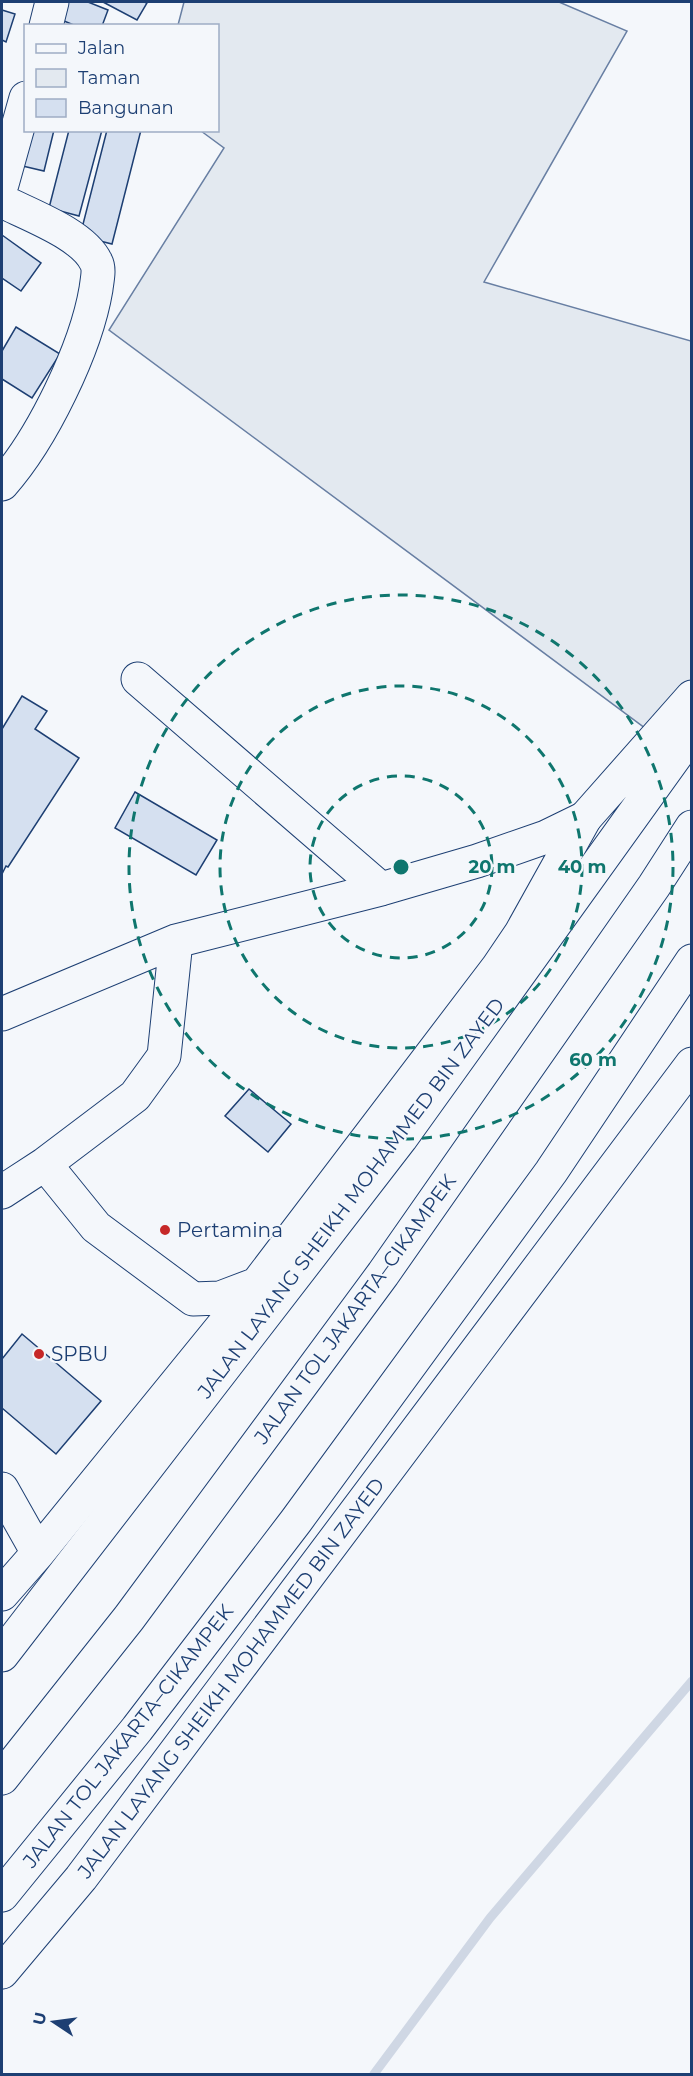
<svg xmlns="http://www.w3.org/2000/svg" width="693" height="2076" font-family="Montserrat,sans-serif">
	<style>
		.green { fill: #e3e9f0; stroke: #687fa3; stroke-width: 1.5 }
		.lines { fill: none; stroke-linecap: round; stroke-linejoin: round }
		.stream { stroke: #cfd7e4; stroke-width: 9 }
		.building { fill: #d5e0f0; stroke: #1d3f73; stroke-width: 1.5 }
		.minor-casing { stroke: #1d3f73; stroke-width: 35 }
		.highway-casing { stroke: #1d3f73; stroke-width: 35 }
		.minor { stroke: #f4f7fb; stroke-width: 33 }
		.highway { stroke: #f4f7fb; stroke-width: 33 }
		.ring { fill: none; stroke: #0f766e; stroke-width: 3; stroke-dasharray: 10 8 }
		.poi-dot { fill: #c62828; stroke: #f4f7fb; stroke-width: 2 }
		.labels { text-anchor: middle; stroke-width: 4.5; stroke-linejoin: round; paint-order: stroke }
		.street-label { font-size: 20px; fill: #1d3f73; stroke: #f4f7fb }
		.poi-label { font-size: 20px; fill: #1d3f73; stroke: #f4f7fb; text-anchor: start }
		.centre { fill: #0f766e; stroke: #f4f7fb; stroke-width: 3 }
		.ring-label { font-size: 18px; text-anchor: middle; font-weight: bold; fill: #0f766e; stroke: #f4f7fb; stroke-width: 4.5; stroke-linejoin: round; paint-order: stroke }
	</style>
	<rect width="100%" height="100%" fill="#f4f7fb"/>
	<!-- green -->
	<path class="green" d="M 184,2 L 559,2 L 627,31 L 484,282 L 691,341 L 692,724 L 680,754 L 109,330 L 224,148 L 201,131 L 218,130 L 218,26 L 178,25 Z"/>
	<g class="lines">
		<!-- stream -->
		<path class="stream" d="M 374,2074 L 490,1918 L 692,1681"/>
	</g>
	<!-- building -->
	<path class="building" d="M 63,2 L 88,2 L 108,10 L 102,26 L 76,26 L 57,18 Z
		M 103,2 L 144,2 L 147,3 L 137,20 Z
		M 2,10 L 15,14 L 6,42 L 2,40 Z
		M 26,130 L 54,130 L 44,171 L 14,164 Z
		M 69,130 L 102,130 L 79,216 L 49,208 Z
		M 107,130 L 141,130 L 112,244 L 80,236 Z
		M 2,235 L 41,263 L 21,291 L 2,278 Z
		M 16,327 L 60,354 L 32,398 L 2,379 L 2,351 Z
		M 22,696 L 47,711 L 35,729 L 79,758 L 8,867 L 6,866 L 2,874 L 2,729 Z
		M 135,792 L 217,840 L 196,875 L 115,828 Z
		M 249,1089 L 291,1124 L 268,1152 L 225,1116 Z
		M 22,1334 L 101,1401 L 56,1454 L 2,1408 L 2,1359 Z"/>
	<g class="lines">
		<defs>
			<path id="minor" d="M 46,26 L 52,2
				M 2,184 L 26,98
				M 2,201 C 29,215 83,234 96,262 C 100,269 97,280 96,289 C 86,349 42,439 2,484
				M 138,679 L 381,889
				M 2,1014 L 176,941 L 381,889 L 477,861 L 546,837 L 585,818
				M 45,1164 L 96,1227 L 193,1299 L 220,1298 L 257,1284
				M 2,1192 L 45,1164 L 135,1096 L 164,1056 L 176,941
				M 2,1489 L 38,1553
				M 2,1594 L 38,1553 L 257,1284 L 498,967 L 521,933 L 585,818"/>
			<path id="highway" d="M 585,818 L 692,697
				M 2,1655 L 401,1138 L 692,733
				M 2,1778 L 129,1618 L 383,1274 L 654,886 L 692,827
				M 2,1895 L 137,1729 L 296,1521 L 551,1172 L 692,961
				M 2,1972 L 81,1878 L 692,1064"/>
		</defs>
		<!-- minor casing -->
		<use href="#minor" class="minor-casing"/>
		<!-- highway casing -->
		<use href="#highway" class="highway-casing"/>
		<!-- minor -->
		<use href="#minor" class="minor"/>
		<!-- highway -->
		<use href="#highway" class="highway"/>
	</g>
	<!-- distance rings -->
	<g class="ring">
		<circle cx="401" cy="867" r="91"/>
		<circle cx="401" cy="867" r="181"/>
		<circle cx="401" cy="867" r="272"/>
	</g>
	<!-- markers -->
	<g class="poi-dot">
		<circle cx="165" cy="1230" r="6"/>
		<circle cx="39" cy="1354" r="6"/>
	</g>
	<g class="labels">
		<!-- street labels -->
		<g class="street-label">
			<text transform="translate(351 1198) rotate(-53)" y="7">JALAN LAYANG SHEIKH MOHAMMED BIN ZAYED</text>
			<text transform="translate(355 1309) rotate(-54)" y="7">JALAN TOL JAKARTA–CIKAMPEK</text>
			<text transform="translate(231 1678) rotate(-53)" y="7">JALAN LAYANG SHEIKH MOHAMMED BIN ZAYED</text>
			<text transform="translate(128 1736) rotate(-52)" y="7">JALAN TOL JAKARTA–CIKAMPEK</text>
		</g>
		<!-- poi labels -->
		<g class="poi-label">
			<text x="177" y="1237">Pertamina</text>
			<text x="51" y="1361">SPBU</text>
		</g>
	</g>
	<circle cx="401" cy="867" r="9" class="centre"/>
	<g class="ring-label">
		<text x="492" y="873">20 m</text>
		<text x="582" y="873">40 m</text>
		<text x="593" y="1066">60 m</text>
	</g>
	<!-- border -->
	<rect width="693" height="2076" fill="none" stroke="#1d3f73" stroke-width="6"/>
	<!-- legend -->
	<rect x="24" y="24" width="195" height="108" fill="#f4f7fb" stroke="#9eadc5" stroke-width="1.5"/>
	<rect x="36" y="44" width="30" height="9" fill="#f4f7fb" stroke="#9eadc5" stroke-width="1.5"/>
	<text x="78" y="54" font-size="18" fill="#1d3f73">Jalan</text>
	<rect x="36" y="69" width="30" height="18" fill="#e3e9f0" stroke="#9eadc5" stroke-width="1.5"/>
	<text x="78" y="84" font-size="18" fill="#1d3f73">Taman</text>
	<rect x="36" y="99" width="30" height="18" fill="#d5e0f0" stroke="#9eadc5" stroke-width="1.5"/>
	<text x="78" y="114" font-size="18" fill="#1d3f73">Bangunan</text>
	<!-- north arrow -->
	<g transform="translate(54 2022) rotate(283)" stroke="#f4f7fb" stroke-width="4.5" paint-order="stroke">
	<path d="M0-4.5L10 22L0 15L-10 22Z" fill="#1d3f73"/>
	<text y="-9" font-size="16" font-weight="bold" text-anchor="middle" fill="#1d3f73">U</text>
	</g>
</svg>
